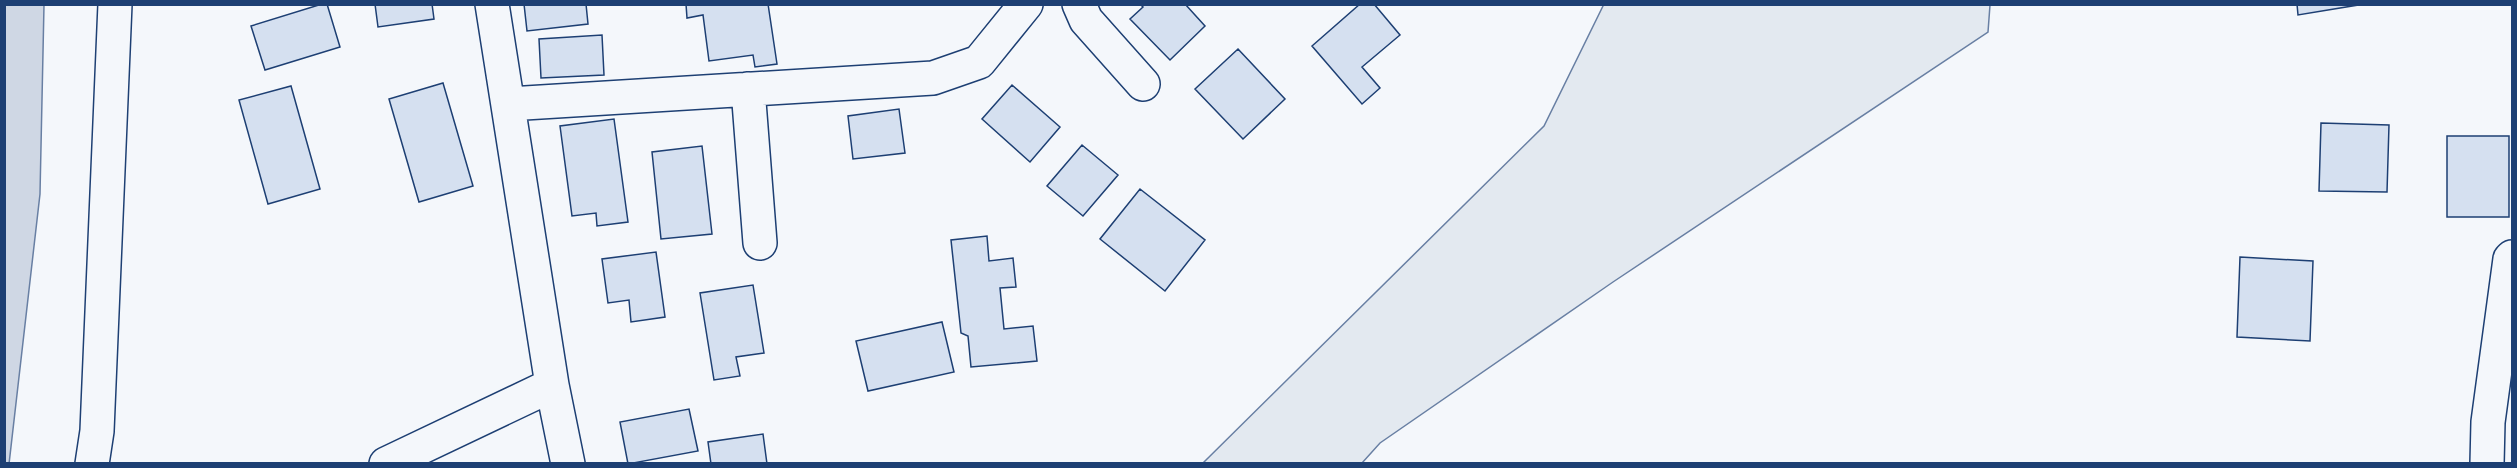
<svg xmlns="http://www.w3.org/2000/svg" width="2517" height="468" font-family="Signika,sans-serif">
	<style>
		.green { fill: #e3e9f0; stroke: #687fa3; stroke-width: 1.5 }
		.water { fill: #cfd7e4; stroke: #687fa3; stroke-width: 1.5 }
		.building { fill: #d5e0f0; stroke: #1d3f73; stroke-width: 1.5 }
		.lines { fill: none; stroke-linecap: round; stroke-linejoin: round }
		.minor-casing { stroke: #1d3f73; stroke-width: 36 }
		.minor { stroke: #f4f7fb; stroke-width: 33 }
	</style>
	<rect width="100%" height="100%" fill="#f4f7fb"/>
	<!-- green -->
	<path class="green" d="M 1604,4 L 1990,5 L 1988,32 L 1613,282 L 1380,443 L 1362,463 L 1203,463 L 1544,126 Z"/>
	<!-- water -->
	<path class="water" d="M 4,5 L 44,5 L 40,194 L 9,464 L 4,463 Z"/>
	<!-- building -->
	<path class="building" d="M 322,4 L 327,4 L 340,47 L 265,70 L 251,26 Z
		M 375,4 L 432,4 L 434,19 L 378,27 Z
		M 524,4 L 586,4 L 588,24 L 527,31 Z
		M 686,4 L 768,4 L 777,64 L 755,67 L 753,55 L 709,61 L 703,15 L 687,18 Z
		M 1140,4 L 1185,4 L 1205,26 L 1170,60 L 1130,19 L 1143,7 Z
		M 1360,4 L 1374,4 L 1400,35 L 1362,67 L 1380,88 L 1362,104 L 1312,46 Z
		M 2297,4 L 2358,4 L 2358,5 L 2298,15 Z
		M 602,35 L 604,75 L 541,78 L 539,39 Z
		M 1238,49 L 1285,99 L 1243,139 L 1195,89 Z
		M 443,83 L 473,186 L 419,202 L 389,99 Z
		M 1012,85 L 1060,127 L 1030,162 L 982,119 Z
		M 291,86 L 320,189 L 268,204 L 239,100 Z
		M 899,109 L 905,153 L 853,159 L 848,116 Z
		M 614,119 L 628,222 L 597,226 L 596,213 L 572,216 L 560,126 Z
		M 2321,123 L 2389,125 L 2387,192 L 2319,191 Z
		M 2447,136 L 2509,136 L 2509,217 L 2447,217 Z
		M 1082,145 L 1118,175 L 1083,216 L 1047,186 Z
		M 702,146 L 712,234 L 661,239 L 652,152 Z
		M 1140,189 L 1205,240 L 1165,291 L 1100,239 Z
		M 987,236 L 989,261 L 1013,258 L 1016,287 L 1000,288 L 1004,329 L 1033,326 L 1037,361 L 971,367 L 968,336 L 961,333 L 951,240 Z
		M 656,252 L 665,317 L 631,322 L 629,300 L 608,303 L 602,259 Z
		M 2240,257 L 2313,261 L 2310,341 L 2237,337 Z
		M 753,285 L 764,353 L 736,357 L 740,376 L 714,380 L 700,293 Z
		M 942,322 L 954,372 L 868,391 L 856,341 Z
		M 689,409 L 698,451 L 628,464 L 620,422 Z
		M 763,434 L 767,464 L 711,464 L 708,442 Z"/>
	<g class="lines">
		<defs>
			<path id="minor" d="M 492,4 L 552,385 L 568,464
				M 1079,4 L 1086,20 L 1143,84
				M 748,89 L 760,243
				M 508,104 L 933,78 L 979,62 L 1026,4
				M 92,464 L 97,431 L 115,4
				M 386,464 L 552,385
				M 2487,464 L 2488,422 L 2510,259 L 2512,257"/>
		</defs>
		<!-- minor casing -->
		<use href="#minor" class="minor-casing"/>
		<!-- minor -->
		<use href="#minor" class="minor"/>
	</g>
	<!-- border -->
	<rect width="2517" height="468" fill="none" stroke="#1d3f73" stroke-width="12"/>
</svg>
